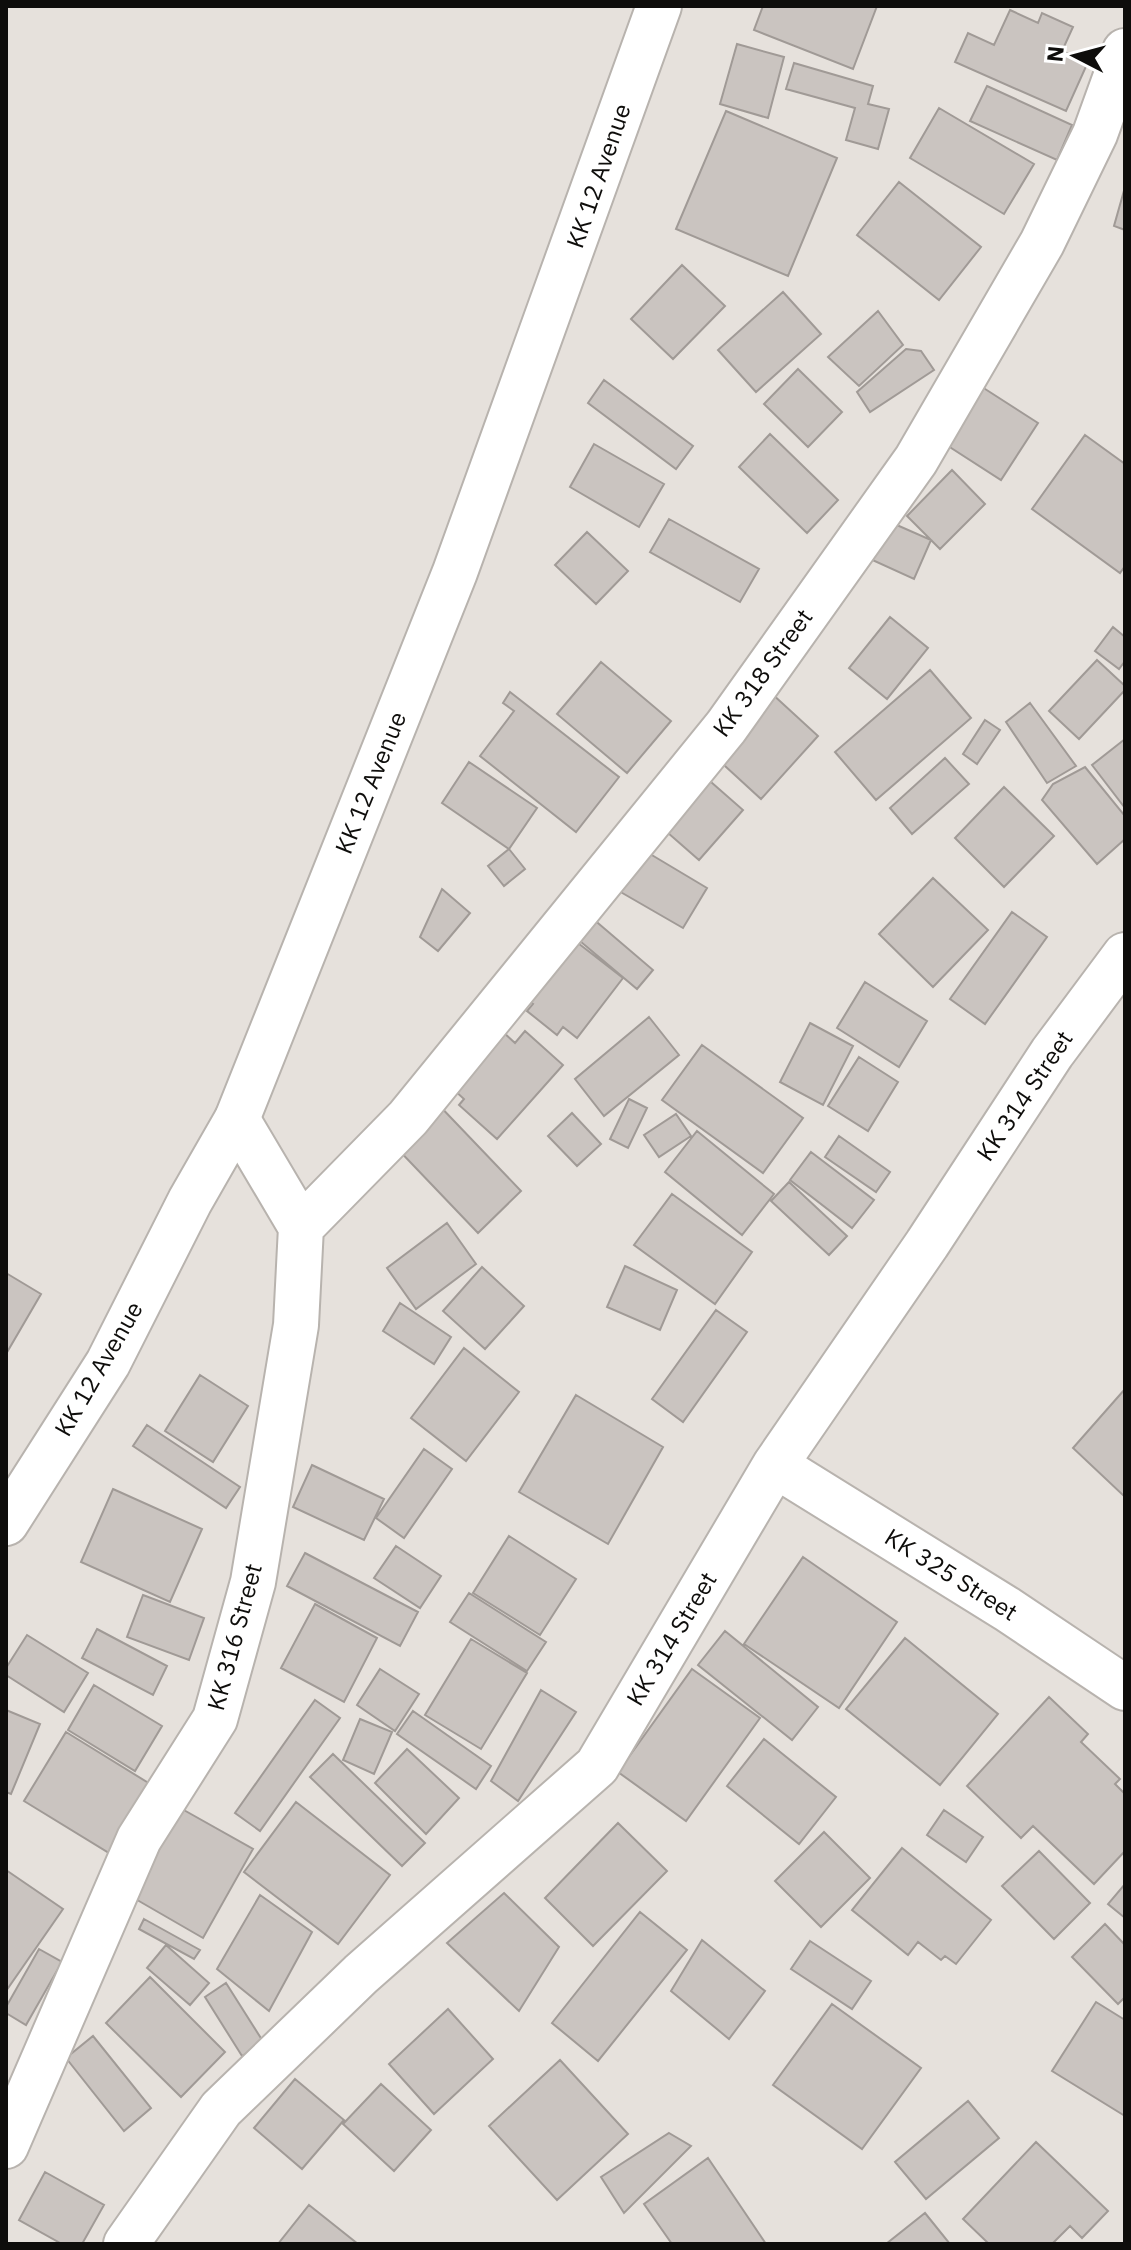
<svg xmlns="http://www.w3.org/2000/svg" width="1131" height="2250" font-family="'IBM Plex Sans',sans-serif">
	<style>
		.building { fill: #cac4c0; stroke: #a09a96; stroke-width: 2 }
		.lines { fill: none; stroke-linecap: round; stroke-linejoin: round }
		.street-casing { stroke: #b8b3ae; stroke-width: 48 }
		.secondary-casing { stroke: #b8b3ae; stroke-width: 48 }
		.street { stroke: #fff; stroke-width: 44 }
		.secondary { stroke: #fff; stroke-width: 44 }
		.labels { text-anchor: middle; stroke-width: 6; stroke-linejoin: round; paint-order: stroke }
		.street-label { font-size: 24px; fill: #0e0d0b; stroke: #fff }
	</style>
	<rect width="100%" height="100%" fill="#e6e1dc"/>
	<!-- building -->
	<path class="building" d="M 763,6 L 877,6 L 853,69 L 754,30 Z
		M 1010,10 L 1038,23 L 1042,13 L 1073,27 L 1062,51 L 1088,62 L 1066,111 L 955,62 L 968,33 L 994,45 Z
		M 737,44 L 784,57 L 768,118 L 720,104 Z
		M 794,63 L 873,86 L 868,104 L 889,109 L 878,149 L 846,140 L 855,108 L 786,89 Z
		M 987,86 L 1072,125 L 1057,160 L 970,121 Z
		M 939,108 L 1034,164 L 1004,214 L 910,158 Z
		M 726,111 L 837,158 L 788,276 L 676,229 Z
		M 899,182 L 981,247 L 939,300 L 857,235 Z
		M 1125,187 L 1125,230 L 1114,226 Z
		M 682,265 L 725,306 L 673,359 L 631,319 Z
		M 783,292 L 821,334 L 756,392 L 718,350 Z
		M 878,311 L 903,345 L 859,386 L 828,357 Z
		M 906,349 L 921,351 L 934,370 L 870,412 L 857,392 Z
		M 798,369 L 842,412 L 808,447 L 764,404 Z
		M 604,380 L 693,446 L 676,469 L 588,403 Z
		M 982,387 L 1038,423 L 1001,480 L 945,444 Z
		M 770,434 L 838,500 L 807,533 L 739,467 Z
		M 1085,435 L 1125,464 L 1125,566 L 1120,573 L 1032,509 Z
		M 594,444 L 664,484 L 639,527 L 570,487 Z
		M 952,470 L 985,504 L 940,549 L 907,516 Z
		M 874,515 L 931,540 L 914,579 L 857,553 Z
		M 669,519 L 759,569 L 740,602 L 650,552 Z
		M 587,532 L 628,571 L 596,604 L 555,565 Z
		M 890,617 L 928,648 L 887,699 L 849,668 Z
		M 1113,627 L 1125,637 L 1125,661 L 1119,669 L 1095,651 Z
		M 1097,660 L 1125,686 L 1125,690 L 1079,739 L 1049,711 Z
		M 601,662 L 671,721 L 627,773 L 557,714 Z
		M 930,670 L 971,718 L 876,800 L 835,752 Z
		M 510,692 L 619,777 L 576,832 L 480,756 L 514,711 L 503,703 Z
		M 770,692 L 818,736 L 761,799 L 713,755 Z
		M 1030,703 L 1076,766 L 1047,783 L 1006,722 Z
		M 985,720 L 1000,730 L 977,764 L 963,754 Z
		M 1125,739 L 1125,808 L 1092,765 Z
		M 945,758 L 969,784 L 912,834 L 890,808 Z
		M 469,762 L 537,808 L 509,849 L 442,803 Z
		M 1085,767 L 1125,816 L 1125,839 L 1097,864 L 1042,800 L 1053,784 Z
		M 703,775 L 743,810 L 699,860 L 660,826 Z
		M 1004,787 L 1054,836 L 1004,887 L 955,838 Z
		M 630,842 L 707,888 L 683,928 L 605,883 Z
		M 509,849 L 525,869 L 504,886 L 488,866 Z
		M 933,878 L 988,930 L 933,987 L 879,934 Z
		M 442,889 L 470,913 L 438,951 L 420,937 Z
		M 585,912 L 653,970 L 637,989 L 568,931 Z
		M 1012,912 L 1047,937 L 985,1024 L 950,999 Z
		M 565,933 L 623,978 L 577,1038 L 563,1027 L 557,1035 L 527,1011 L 533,1004 L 519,993 Z
		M 865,982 L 927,1021 L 899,1067 L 837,1028 Z
		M 649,1017 L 679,1055 L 604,1116 L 575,1079 Z
		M 810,1023 L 853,1046 L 823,1105 L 780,1082 Z
		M 525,1031 L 563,1065 L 497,1139 L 459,1105 L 464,1099 L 453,1089 L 504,1033 L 515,1043 Z
		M 702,1045 L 803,1118 L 763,1173 L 662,1100 Z
		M 859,1057 L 898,1082 L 868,1131 L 828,1106 Z
		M 629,1099 L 647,1108 L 628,1148 L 610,1139 Z
		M 434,1100 L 521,1191 L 478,1233 L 391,1142 Z
		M 572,1113 L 601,1144 L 577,1166 L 548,1136 Z
		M 676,1114 L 691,1136 L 659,1157 L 644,1135 Z
		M 697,1131 L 774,1194 L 742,1235 L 665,1172 Z
		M 839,1136 L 890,1172 L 876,1192 L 825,1157 Z
		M 811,1152 L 874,1200 L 852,1228 L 790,1180 Z
		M 789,1182 L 847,1236 L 829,1255 L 771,1201 Z
		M 672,1194 L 752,1252 L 715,1304 L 634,1245 Z
		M 447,1223 L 476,1264 L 416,1309 L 387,1268 Z
		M 625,1266 L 677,1290 L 660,1330 L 607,1307 Z
		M 482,1267 L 524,1306 L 485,1349 L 443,1311 Z
		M 6,1273 L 41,1294 L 6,1354 Z
		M 400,1303 L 451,1337 L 434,1364 L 383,1331 Z
		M 716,1310 L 747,1332 L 683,1422 L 652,1399 Z
		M 464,1348 L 519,1392 L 466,1461 L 411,1418 Z
		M 200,1375 L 248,1406 L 213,1462 L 165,1431 Z
		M 1125,1389 L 1125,1497 L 1073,1448 Z
		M 576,1395 L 663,1447 L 608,1544 L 519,1492 Z
		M 147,1425 L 240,1487 L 226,1508 L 133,1446 Z
		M 424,1449 L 452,1469 L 404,1538 L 376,1518 Z
		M 312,1465 L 384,1499 L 364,1540 L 293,1507 Z
		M 113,1489 L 202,1529 L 170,1602 L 81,1562 Z
		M 509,1536 L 576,1579 L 540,1635 L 473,1593 Z
		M 396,1546 L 441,1576 L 420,1608 L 374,1578 Z
		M 305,1553 L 418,1612 L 400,1646 L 287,1586 Z
		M 803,1557 L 897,1622 L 839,1708 L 744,1644 Z
		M 469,1593 L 546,1642 L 527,1671 L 450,1622 Z
		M 143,1595 L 204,1618 L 189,1660 L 127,1637 Z
		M 315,1604 L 377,1638 L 344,1702 L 281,1668 Z
		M 97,1629 L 167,1666 L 153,1695 L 82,1658 Z
		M 725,1631 L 818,1707 L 792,1740 L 698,1665 Z
		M 27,1635 L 88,1673 L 64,1712 L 6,1675 L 6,1668 Z
		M 905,1638 L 998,1714 L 940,1785 L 846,1709 Z
		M 471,1639 L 527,1673 L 481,1749 L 425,1715 Z
		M 380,1669 L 419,1694 L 395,1731 L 357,1705 Z
		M 692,1669 L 760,1718 L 686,1821 L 618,1772 Z
		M 94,1685 L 162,1726 L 135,1771 L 68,1730 Z
		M 541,1690 L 576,1712 L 518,1801 L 491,1781 Z
		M 1049,1697 L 1088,1734 L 1081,1742 L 1120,1779 L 1115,1784 L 1125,1794 L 1125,1851 L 1094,1884 L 1033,1826 L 1021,1838 L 967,1786 Z
		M 315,1700 L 340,1718 L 260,1831 L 235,1813 Z
		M 6,1710 L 40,1724 L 11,1794 L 6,1792 Z
		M 413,1711 L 491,1766 L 476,1789 L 397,1734 Z
		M 360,1719 L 392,1732 L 374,1774 L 343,1760 Z
		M 66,1732 L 155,1787 L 114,1856 L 24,1801 Z
		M 764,1739 L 836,1797 L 799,1844 L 727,1786 Z
		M 407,1749 L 459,1798 L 426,1834 L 375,1783 Z
		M 333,1754 L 425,1843 L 402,1866 L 310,1777 Z
		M 296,1802 L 390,1875 L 338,1944 L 244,1872 Z
		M 182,1809 L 253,1849 L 203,1938 L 132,1897 Z
		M 944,1810 L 983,1837 L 966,1862 L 927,1835 Z
		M 618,1823 L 667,1871 L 593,1946 L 545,1898 Z
		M 824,1832 L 870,1878 L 821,1927 L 775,1881 Z
		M 902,1848 L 991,1920 L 956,1964 L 945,1956 L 941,1960 L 918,1942 L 908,1955 L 852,1910 Z
		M 1039,1851 L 1090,1903 L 1054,1939 L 1002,1886 Z
		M 6,1870 L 63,1909 L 6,1991 Z
		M 1125,1884 L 1125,1918 L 1108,1904 Z
		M 504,1893 L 559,1947 L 519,2011 L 447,1943 Z
		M 260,1895 L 312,1932 L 269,2011 L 217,1969 Z
		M 640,1912 L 687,1950 L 598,2061 L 552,2023 Z
		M 144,1919 L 200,1950 L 194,1959 L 139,1929 Z
		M 1105,1924 L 1125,1945 L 1125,1997 L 1118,2004 L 1072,1957 Z
		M 702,1940 L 765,1991 L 729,2039 L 671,1991 Z
		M 810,1941 L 871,1981 L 852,2009 L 791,1969 Z
		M 166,1945 L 209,1983 L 190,2005 L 147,1968 Z
		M 39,1949 L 62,1962 L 26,2025 L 6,2013 L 6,2007 Z
		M 150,1977 L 225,2052 L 181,2097 L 106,2023 Z
		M 226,1983 L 264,2043 L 242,2056 L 205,1997 Z
		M 1096,2002 L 1125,2020 L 1125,2116 L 1052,2071 Z
		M 832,2004 L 921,2068 L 862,2149 L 773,2085 Z
		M 448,2009 L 493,2059 L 434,2114 L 389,2064 Z
		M 93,2036 L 151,2108 L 124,2131 L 66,2058 Z
		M 560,2060 L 628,2134 L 557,2200 L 489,2126 Z
		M 295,2079 L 344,2120 L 302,2169 L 254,2128 Z
		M 381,2084 L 431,2130 L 394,2171 L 343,2124 Z
		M 968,2101 L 999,2138 L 926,2199 L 895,2162 Z
		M 669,2133 L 691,2146 L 624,2213 L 601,2177 Z
		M 1036,2142 L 1108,2211 L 1082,2238 L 1070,2226 L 1052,2244 L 989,2244 L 963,2219 Z
		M 708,2158 L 766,2244 L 672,2244 L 644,2204 Z
		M 45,2172 L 104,2205 L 82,2244 L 62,2244 L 19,2220 Z
		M 309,2205 L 358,2244 L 278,2244 Z
		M 925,2213 L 950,2244 L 886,2244 Z"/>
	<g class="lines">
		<defs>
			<path id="street" d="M 237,1119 L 301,1227
				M 301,1227 L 408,1118 L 726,727 L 916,460 L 1042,243 L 1095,134 L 1125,51
				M 775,1465 L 1007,1609 L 1125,1688
				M 6,2146 L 139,1839 L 215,1719 L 253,1582 L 296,1325 L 301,1227
				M 126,2244 L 221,2109 L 361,1974 L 597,1766 L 775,1465 L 927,1244 L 1052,1053 L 1125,955"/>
			<path id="secondary" d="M 6,1523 L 108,1363 L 190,1201 L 237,1119 L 455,572 L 659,6"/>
		</defs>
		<!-- street casing -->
		<use href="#street" class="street-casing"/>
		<!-- secondary casing -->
		<use href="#secondary" class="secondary-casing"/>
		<!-- street -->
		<use href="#street" class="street"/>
		<!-- secondary -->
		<use href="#secondary" class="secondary"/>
	</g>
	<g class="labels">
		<!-- street labels -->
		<g class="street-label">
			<text transform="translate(599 176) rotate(-71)" y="8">KK 12 Avenue</text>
			<text transform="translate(763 673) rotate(-54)" y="8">KK 318 Street</text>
			<text transform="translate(371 783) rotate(-68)" y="8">KK 12 Avenue</text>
			<text transform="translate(1025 1096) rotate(-56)" y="8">KK 314 Street</text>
			<text transform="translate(99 1369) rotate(-60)" y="8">KK 12 Avenue</text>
			<text transform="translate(951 1575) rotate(32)" y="8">KK 325 Street</text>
			<text transform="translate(235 1637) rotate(-75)" y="8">KK 316 Street</text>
			<text transform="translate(672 1639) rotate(-59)" y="8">KK 314 Street</text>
		</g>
	</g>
	<!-- border -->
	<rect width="1131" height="2250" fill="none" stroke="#0e0d0b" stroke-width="16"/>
	<!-- north arrow -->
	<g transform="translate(1075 56) rotate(276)" stroke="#ffffff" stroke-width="6" paint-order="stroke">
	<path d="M0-6L14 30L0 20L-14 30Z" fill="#0e0d0b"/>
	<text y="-12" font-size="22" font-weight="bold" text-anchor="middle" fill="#0e0d0b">N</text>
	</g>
</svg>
